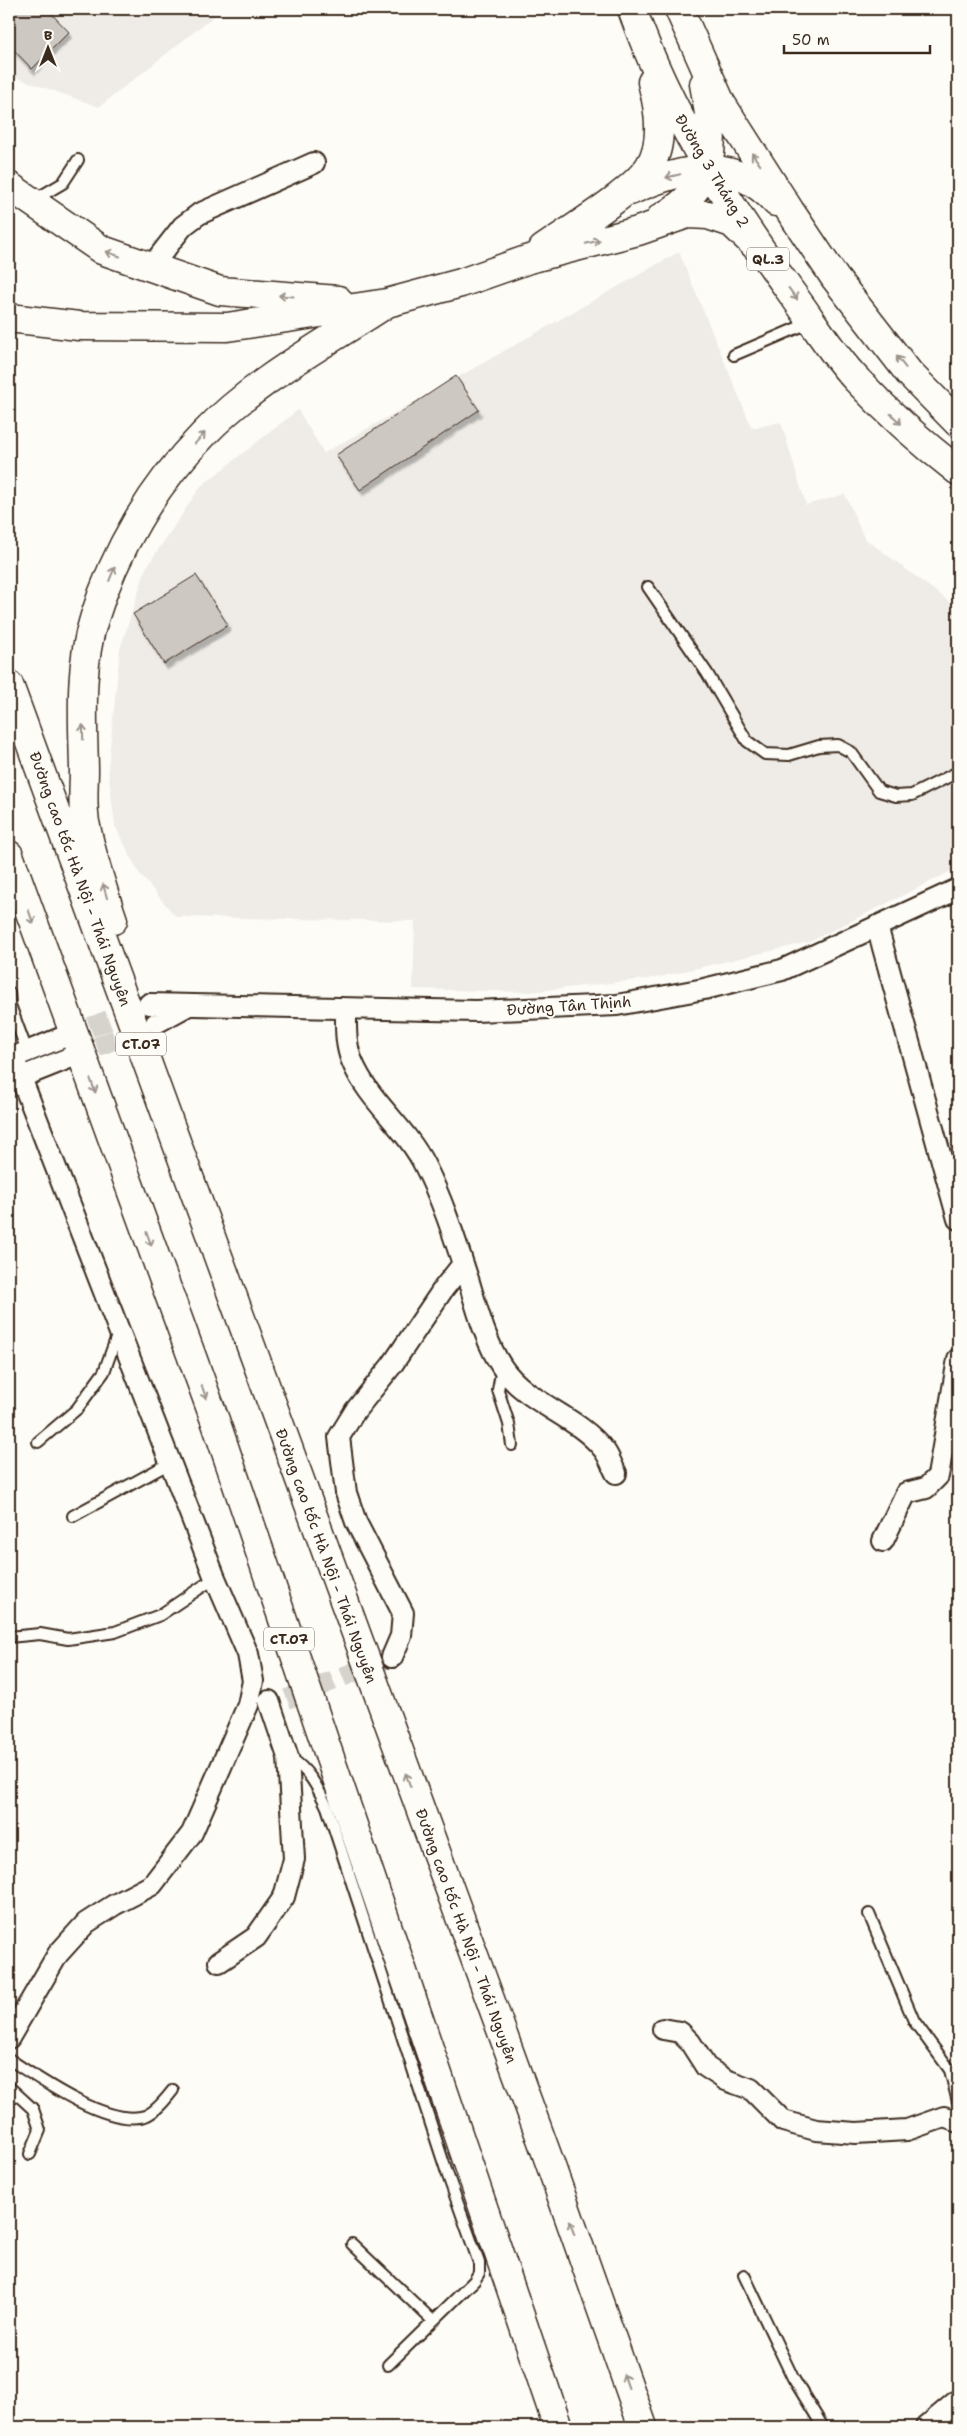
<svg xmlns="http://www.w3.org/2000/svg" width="967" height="2436" font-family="'Shantell Sans',sans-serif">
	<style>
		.built { fill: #efece7 }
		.building { fill: #cdc8c2; stroke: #3b2a1e; filter: url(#shadow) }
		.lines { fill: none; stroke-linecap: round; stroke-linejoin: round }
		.street-tunnel { stroke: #d6d2cc; stroke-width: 20; stroke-dasharray: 20 10; stroke-linecap: butt }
		.lane-casing { stroke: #3b2a1e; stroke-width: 14 }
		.street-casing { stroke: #3b2a1e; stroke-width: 24 }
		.highway-casing { stroke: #3b2a1e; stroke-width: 31 }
		.lane { stroke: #fdfcf7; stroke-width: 10 }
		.street { stroke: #fdfcf7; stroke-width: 20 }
		.highway { stroke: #fdfcf7; stroke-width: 28 }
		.oneway { stroke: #9c938a }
		.labels { text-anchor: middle; stroke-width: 4; stroke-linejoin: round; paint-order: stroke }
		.shield { fill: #fdfcf7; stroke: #75695f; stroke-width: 1 }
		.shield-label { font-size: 14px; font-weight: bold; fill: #3b2a1e }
		.street-label { font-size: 15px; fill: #3b2a1e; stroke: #fdfcf7 }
	</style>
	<defs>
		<filter id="shadow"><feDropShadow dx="3" dy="5.5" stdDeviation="1" flood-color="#0004"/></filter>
	</defs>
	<rect width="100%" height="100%" fill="#fdfcf7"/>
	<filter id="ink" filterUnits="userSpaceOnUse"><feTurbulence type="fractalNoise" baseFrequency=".02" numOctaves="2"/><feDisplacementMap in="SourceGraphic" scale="10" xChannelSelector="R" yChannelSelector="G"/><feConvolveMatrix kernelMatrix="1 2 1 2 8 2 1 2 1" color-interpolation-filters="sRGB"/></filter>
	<g filter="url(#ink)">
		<!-- built -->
		<path class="built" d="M 9,9 L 223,9 L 99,107 L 9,75 Z
			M 679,252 L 752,428 L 781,422 L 806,505 L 845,494 L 864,538 L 958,608 L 958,868 L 809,942 L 655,978 L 530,992 L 413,989 L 415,921 L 176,917 L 139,873 L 115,826 L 108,768 L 120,649 L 146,568 L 201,486 L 298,410 L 324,453 Z"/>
		<!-- building -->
		<path class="building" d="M 9,9 L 47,9 L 69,32 L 32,69 L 9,45 Z
			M 456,376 L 479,410 L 360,490 L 336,455 Z
			M 196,575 L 228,625 L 164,664 L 133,614 Z"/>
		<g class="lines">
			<!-- street-tunnel -->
			<path class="street-tunnel" d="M 62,1038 L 140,1008
				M 69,1058 L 148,1026
				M 287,1699 L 392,1657"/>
			<defs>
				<path id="lane" d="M 34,200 L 63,183 L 78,160
					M 734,355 L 811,322
					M 648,587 L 707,673 L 747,741 L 765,754 L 789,755 L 819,746 L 838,745 L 851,752 L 879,791 L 896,796 L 912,795 L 958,772
					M 9,992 L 10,1005 L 27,1051
					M 502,1368 L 498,1390 L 509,1424 L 512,1445
					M 38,1442 L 77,1409 L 104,1372 L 118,1333
					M 73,1516 L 170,1463
					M 9,1637 L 40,1634 L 68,1639 L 115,1632 L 160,1615 L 215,1578
					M 289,1757 C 309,1770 317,1786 327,1807 L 447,2173 L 479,2263 L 479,2273 L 474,2281 L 388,2365
					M 869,1914 L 914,2021 L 950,2070 L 958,2102
					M 9,2059 C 39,2079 108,2127 145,2116 C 156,2112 166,2099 173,2090
					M 9,2087 L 33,2109 L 40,2130 L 30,2154
					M 352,2244 L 433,2321
					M 744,2275 L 793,2378 L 823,2427"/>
				<path id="street" d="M 151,267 L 183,226 L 199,214 L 314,163
					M 877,926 L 958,1219
					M 149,1004 L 476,1011 L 617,1005 L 704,989 L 782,970 L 958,889
					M 346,1009 C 346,1025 345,1045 352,1061 C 368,1101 406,1127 425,1166 C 444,1203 456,1243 469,1282 C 477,1309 486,1343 502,1367 C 527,1404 577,1415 604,1450 C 609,1456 612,1466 616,1473
					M 156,1023 L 187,1006
					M 9,1059 L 61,1038
					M 9,1082 L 69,1058
					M 883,1541 L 906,1493 L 926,1488 L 938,1476 L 958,1359
					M 392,1657 L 401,1636 L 403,1613 L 356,1522 L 346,1493 L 339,1437 L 355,1411 L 392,1365 L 444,1288 L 463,1264
					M 219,1962 L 256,1937 L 284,1897 L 294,1859 L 288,1757 L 269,1701
					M 663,2029 L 680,2032 L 690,2042 L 706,2067 L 726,2080 L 751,2089 L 783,2121 L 816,2130 L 856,2133 L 907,2130 L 944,2117 L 958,2122
					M 9,2038 L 58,1954 L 86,1923 L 114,1905 L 152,1885 L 192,1833 L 248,1705 L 253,1681 L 248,1654 L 215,1578 L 13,1057
					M 926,2427 L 958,2400"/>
				<path id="highway" d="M 632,9 C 669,114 728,205 793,295 C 814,323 832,354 857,380 C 888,413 922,443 958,471
					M 679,9 L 721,103 L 790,211 L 835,278 L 909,373 L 958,423
					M 9,186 L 102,250 L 220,291 L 338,300
					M 630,191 C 683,167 733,155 776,202
					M 661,218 C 720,184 715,143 704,84
					M 543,249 C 570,230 632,193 649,167 C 665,143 659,108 652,82
					M 9,318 L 79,326 L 227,327 L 387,303 L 461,283 L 529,259 L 638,231 L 687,214 L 708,215 L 732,223 L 764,254
					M 9,685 L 547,2155 L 643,2427
					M 9,855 L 216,1423 L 558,2427
					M 113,920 C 103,891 91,852 85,822 C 82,805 84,786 84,769 C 83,720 79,666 94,619 C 115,550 153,486 203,435 C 255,380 325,344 387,303"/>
			</defs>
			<!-- lane casing -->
			<use href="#lane" class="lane-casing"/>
			<!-- street casing -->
			<use href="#street" class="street-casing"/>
			<!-- highway casing -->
			<use href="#highway" class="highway-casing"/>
			<!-- lane -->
			<use href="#lane" class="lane"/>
			<!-- street -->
			<use href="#street" class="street"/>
			<!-- highway -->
			<use href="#highway" class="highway"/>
		</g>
		<!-- one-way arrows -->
		<defs><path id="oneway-shaft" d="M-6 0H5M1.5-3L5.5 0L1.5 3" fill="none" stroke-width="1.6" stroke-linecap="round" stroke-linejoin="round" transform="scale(1.25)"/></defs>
		<g class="oneway">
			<use href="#oneway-shaft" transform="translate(756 159) rotate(-125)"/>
			<use href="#oneway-shaft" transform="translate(673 176) rotate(167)"/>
			<use href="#oneway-shaft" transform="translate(593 242) rotate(-14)"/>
			<use href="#oneway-shaft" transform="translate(113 254) rotate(-161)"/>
			<use href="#oneway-shaft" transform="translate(793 294) rotate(54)"/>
			<use href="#oneway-shaft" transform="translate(286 296) rotate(-176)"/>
			<use href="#oneway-shaft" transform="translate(901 362) rotate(-128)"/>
			<use href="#oneway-shaft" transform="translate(896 419) rotate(44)"/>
			<use href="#oneway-shaft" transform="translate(200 438) rotate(-48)"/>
			<use href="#oneway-shaft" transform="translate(112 574) rotate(-68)"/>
			<use href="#oneway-shaft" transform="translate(83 732) rotate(-91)"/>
			<use href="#oneway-shaft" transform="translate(105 891) rotate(-106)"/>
			<use href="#oneway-shaft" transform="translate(31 917) rotate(70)"/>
			<use href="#oneway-shaft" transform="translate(93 1086) rotate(70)"/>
			<use href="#oneway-shaft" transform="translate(149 1239) rotate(70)"/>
			<use href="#oneway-shaft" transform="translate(204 1392) rotate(70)"/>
			<use href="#oneway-shaft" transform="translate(408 1780) rotate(-110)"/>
			<use href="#oneway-shaft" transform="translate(572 2228) rotate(-109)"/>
			<use href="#oneway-shaft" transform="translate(626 2381) rotate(-109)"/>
		</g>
	</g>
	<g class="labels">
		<!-- shield labels -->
		<g class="shield">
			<rect x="747" y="247.5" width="42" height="23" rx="4"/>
			<rect x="116" y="1032.5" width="50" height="23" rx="4"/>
			<rect x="264" y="1627.5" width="50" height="23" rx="4"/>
		</g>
		<g class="shield-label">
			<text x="768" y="264">QL.3</text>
			<text x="141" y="1049">CT.07</text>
			<text x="289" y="1644">CT.07</text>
		</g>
		<!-- street labels -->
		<g class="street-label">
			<text transform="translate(712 171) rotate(59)" y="5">Đường 3 Tháng 2</text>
			<text transform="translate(80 879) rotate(70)" y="5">Đường cao tốc Hà Nội - Thái Nguyên</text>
			<text transform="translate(569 1006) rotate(-4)" y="5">Đường Tân Thịnh</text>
			<text transform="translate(326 1556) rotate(70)" y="5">Đường cao tốc Hà Nội - Thái Nguyên</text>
			<text transform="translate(466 1936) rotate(70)" y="5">Đường cao tốc Hà Nội - Thái Nguyên</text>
		</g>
	</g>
	<!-- margin -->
	<rect width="967" height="2436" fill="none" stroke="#fdfcf7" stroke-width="30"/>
	<rect x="15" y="15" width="937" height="2406" fill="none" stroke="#3b2a1e" stroke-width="2" filter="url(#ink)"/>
	<!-- north arrow -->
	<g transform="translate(48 48)" stroke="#fdfcf7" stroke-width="4" paint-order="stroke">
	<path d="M0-4L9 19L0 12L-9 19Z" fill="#3b2a1e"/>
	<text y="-8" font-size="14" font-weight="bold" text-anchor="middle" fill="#3b2a1e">B</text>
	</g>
	<!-- scale -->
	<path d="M784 45v8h146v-8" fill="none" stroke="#3b2a1e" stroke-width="2.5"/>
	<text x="792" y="45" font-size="15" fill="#3b2a1e" stroke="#fdfcf7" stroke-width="4" paint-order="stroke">50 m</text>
</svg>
